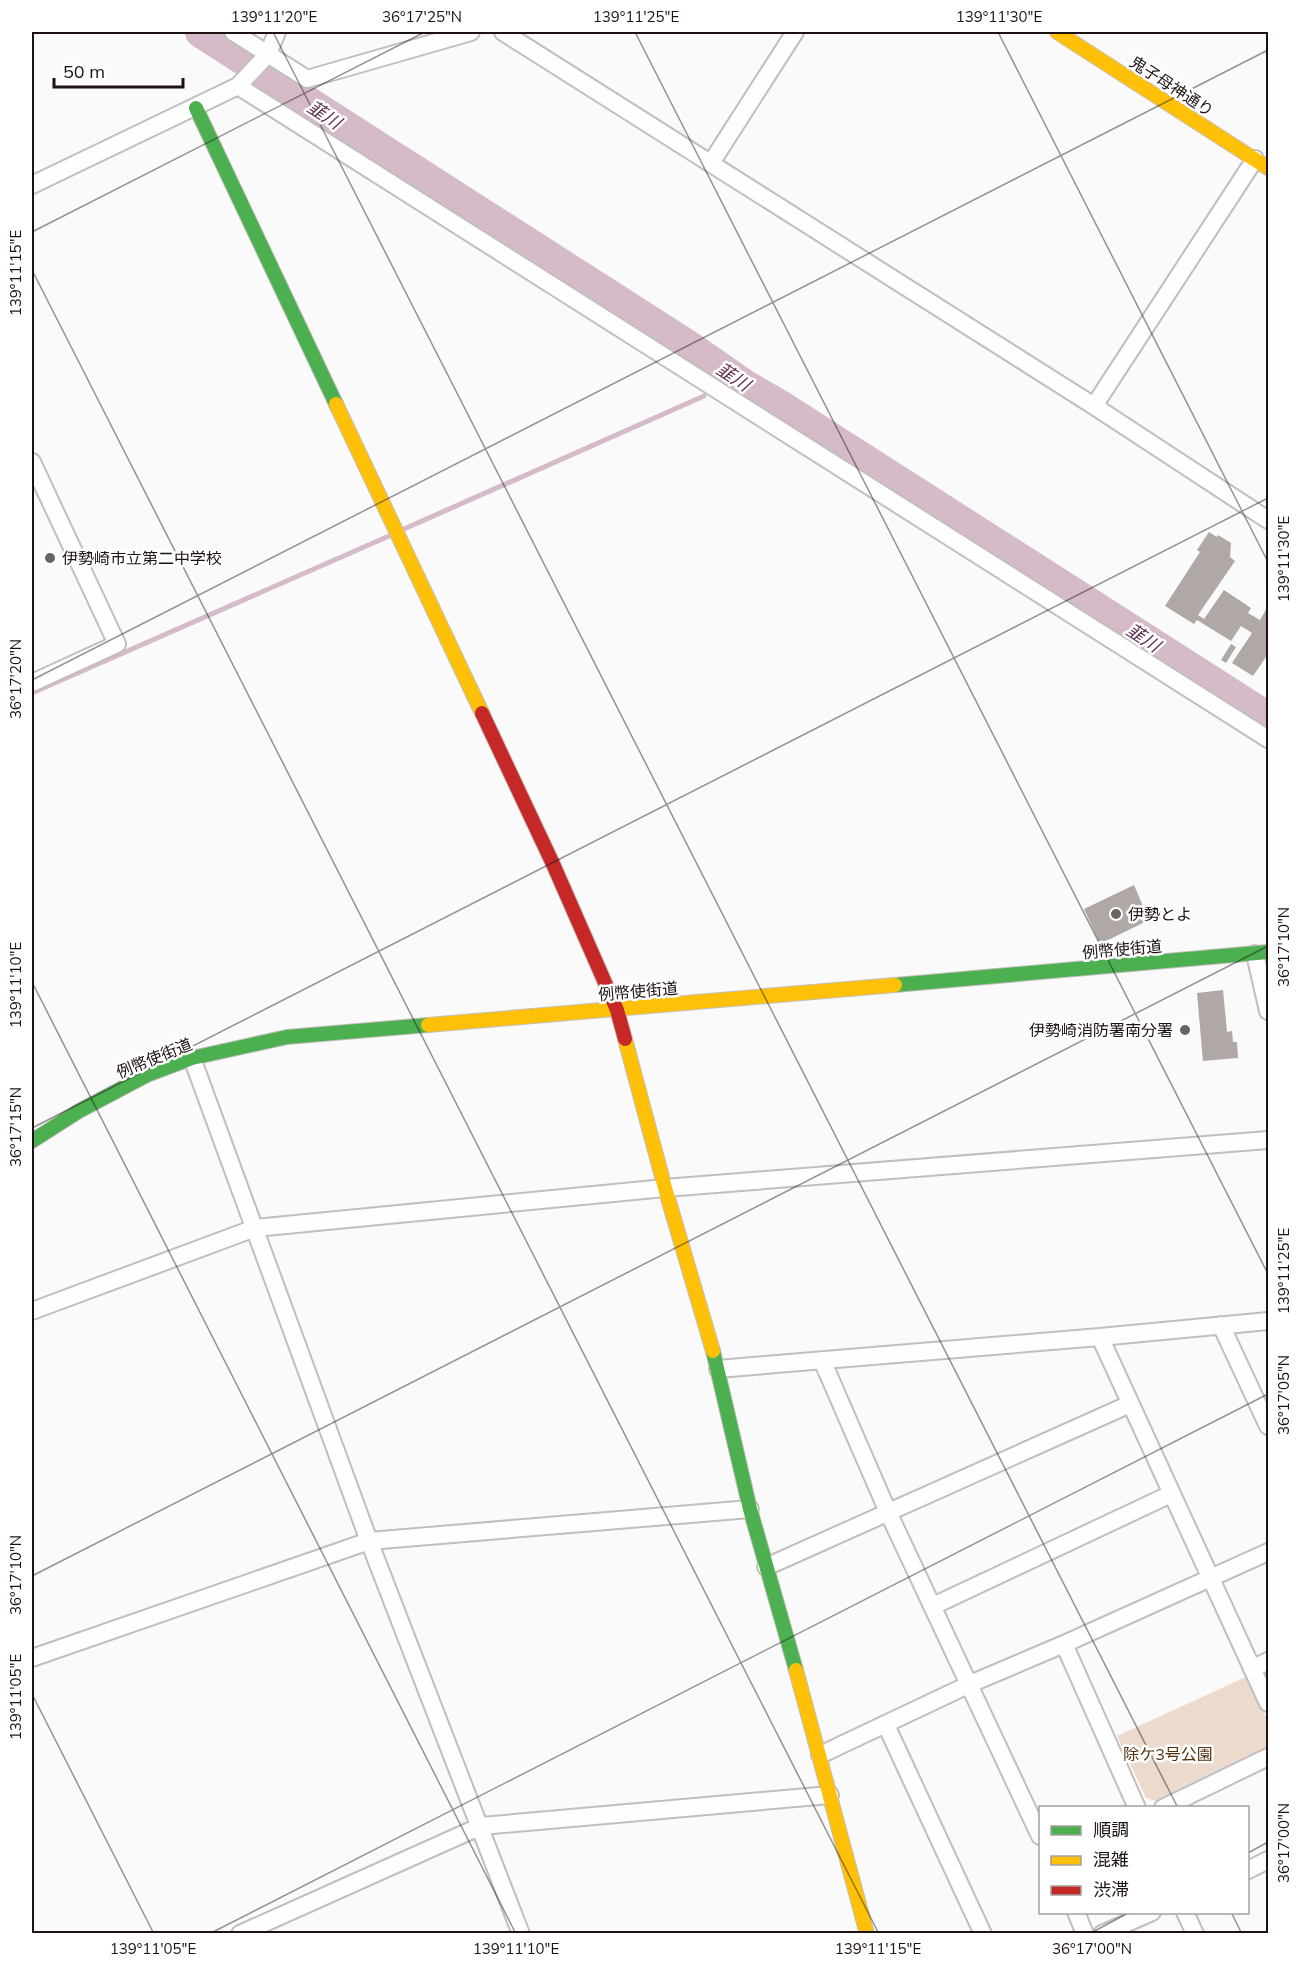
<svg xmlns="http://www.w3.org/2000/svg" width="1300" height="1965" font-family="Mulish,'Noto Sans JP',sans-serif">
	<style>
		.green { fill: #ecdbcc }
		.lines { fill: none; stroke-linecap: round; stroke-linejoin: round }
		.stream { stroke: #d5bac9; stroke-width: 5 }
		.river { stroke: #d5bac9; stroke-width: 32 }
		.building { fill: #afa8a5 }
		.street-casing { stroke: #c3bebd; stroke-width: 20 }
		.fast-casing { stroke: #c3bebd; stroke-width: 16 }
		.slow-casing { stroke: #c3bebd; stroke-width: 16 }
		.jam-casing { stroke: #c3bebd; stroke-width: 16 }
		.street { stroke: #fefefe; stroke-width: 16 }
		.fast { stroke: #4caf50; stroke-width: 14 }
		.slow { stroke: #ffc107; stroke-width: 14 }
		.jam { stroke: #c62828; stroke-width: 14 }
		.ticks { fill: none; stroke: #1d1211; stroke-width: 1.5; stroke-opacity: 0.45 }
		.poi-dot { fill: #6a6363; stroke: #fff; stroke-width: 2 }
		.labels { text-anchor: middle; stroke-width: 5; stroke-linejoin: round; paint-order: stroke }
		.street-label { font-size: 16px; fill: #1d1211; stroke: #fff }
		.poi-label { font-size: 16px; fill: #1d1211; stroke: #fff; text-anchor: start }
		.park-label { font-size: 16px; fill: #51310c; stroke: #fff }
		.water-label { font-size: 18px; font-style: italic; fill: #5f2d4d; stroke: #fff }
		.neatline { fill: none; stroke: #1d1211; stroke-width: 2 }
		.ticks-label { font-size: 15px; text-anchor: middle; fill: #1d1211 }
	</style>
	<rect width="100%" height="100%" fill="#fafafa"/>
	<!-- green -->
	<path class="green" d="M 1248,1676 L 1268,1722 L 1268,1747 L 1156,1801 L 1146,1798 L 1117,1736 Z"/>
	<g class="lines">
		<!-- stream -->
		<path class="stream" d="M 720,382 L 729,375
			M 404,529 L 704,396
			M 32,693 L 389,536"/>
		<!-- river -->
		<path class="river" d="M 201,32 L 254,66 L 276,85 L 298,96 L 688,346 L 744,385 L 777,404 L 1268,718"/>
	</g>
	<!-- building -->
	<path class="building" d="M 1209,532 L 1217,537 L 1218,535 L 1231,543 L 1230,557 L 1235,561 L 1198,615 L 1204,619 L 1224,590 L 1251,608 L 1248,613 L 1260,620 L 1268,606 L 1268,654 L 1253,676 L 1232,663 L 1252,633 L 1241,626 L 1231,641 L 1197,620 L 1194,624 L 1165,606 L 1200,552 L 1197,550 Z
		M 1231,644 L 1236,647 L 1226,663 L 1221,660 Z
		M 1134,885 L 1149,920 L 1100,944 L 1084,909 Z
		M 1223,990 L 1227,1032 L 1232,1031 L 1233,1042 L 1237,1042 L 1238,1058 L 1203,1061 L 1197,993 Z"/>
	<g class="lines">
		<defs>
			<path id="street" d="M 233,32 L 307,79 L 471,32
				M 503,32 L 1094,406 L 1268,520
				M 238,86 L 1268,739
				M 711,163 L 795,32
				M 32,185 L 238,86 L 268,54 L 277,32
				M 1094,406 L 1255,159
				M 32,462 L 117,644 L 32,683
				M 1255,954 L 1268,1011
				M 192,1058 L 369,1541 L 521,1934
				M 32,1311 L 255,1228 L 665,1188 L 1268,1140
				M 1221,1325 L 1268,1426
				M 1100,1337 L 1268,1703
				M 822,1360 L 888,1512 L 1040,1836
				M 718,1369 L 1100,1337 L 1268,1321
				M 766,1567 L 1130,1404
				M 933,1606 L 1171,1494
				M 1064,1644 L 1137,1808
				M 32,1658 L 369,1541 L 750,1509
				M 1252,1669 L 1268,1661
				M 886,1725 L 983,1934
				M 820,1755 L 970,1684 L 1064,1644 L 1268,1552
				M 1163,1808 L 1268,1757
				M 1248,1870 L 1268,1860
				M 1076,1912 L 1085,1934
				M 1185,1912 L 1195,1934
				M 240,1934 L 481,1826 L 830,1795
				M 1102,1934 L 1152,1912"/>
			<path id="fast" d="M 196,108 L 336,404
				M 895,985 L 1268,952
				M 32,1141 L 79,1111 L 147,1075 L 192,1058 L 287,1037 L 428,1025
				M 713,1351 L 750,1509 L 796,1670"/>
			<path id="slow" d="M 1057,32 L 1268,168
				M 336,404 L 482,713
				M 428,1025 L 895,985
				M 625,1039 L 665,1188 L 713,1351
				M 796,1670 L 867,1934"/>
			<path id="jam" d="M 482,713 L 553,864 L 617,1010 L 625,1039"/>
		</defs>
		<!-- street casing -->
		<use href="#street" class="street-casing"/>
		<!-- fast casing -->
		<use href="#fast" class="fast-casing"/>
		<!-- slow casing -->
		<use href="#slow" class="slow-casing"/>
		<!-- jam casing -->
		<use href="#jam" class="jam-casing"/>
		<!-- street -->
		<use href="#street" class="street"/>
		<!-- fast -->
		<use href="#fast" class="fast"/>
		<!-- slow -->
		<use href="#slow" class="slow"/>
		<!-- jam -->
		<use href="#jam" class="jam"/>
	</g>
	<!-- ticks -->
	<path class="ticks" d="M 273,32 L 1178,1808M 635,32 L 1268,1274M 998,32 L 1268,562M 32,232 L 425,32M 32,270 L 879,1934M 32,680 L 1268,50M 32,982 L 516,1934M 32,1128 L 1268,498M 32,1576 L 1268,946M 32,1694 L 154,1934M 1248,1853 L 1268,1842M 1231,1912 L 1242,1934M 209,1934 L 1268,1394M 1089,1934 L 1130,1912"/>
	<!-- markers -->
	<g class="poi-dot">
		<circle cx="50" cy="558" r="6"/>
		<circle cx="1116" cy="914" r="6"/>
		<circle cx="1185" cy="1030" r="6"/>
	</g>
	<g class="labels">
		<!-- street labels -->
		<g class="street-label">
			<text transform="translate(1172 86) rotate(33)" y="6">鬼子母神通り</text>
			<text transform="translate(1122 949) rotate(-5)" y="6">例幣使街道</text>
			<text transform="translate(638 991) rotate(-5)" y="6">例幣使街道</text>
			<text transform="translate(154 1058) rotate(-22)" y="6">例幣使街道</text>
		</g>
		<!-- poi labels -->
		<g class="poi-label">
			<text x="62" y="564">伊勢崎市立第二中学校</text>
			<text x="1128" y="920">伊勢とよ</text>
			<text x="1173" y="1036" text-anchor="end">伊勢崎消防署南分署</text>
		</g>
		<!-- park labels -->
		<g class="park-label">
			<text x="1168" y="1760">除ケ3号公園</text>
		</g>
		<!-- water labels -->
		<g class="water-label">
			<text transform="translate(324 115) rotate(33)" y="6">韮川</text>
			<text transform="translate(733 377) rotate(33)" y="6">韮川</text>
			<text transform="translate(1143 638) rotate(33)" y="6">韮川</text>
		</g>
	</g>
	<!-- border -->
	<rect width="1300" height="1965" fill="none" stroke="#ffffff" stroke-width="66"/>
	<!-- legend -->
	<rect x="1039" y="1806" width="210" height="108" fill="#ffffff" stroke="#a5a0a0" stroke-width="1.5"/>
	<rect x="1051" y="1826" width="30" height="9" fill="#4caf50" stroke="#a5a0a0" stroke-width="1.5"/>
	<text x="1093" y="1836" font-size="18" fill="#1d1211">順調</text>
	<rect x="1051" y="1856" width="30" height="9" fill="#ffc107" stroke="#a5a0a0" stroke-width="1.5"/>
	<text x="1093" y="1866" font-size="18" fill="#1d1211">混雑</text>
	<rect x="1051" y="1886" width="30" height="9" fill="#c62828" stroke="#a5a0a0" stroke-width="1.5"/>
	<text x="1093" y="1896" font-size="18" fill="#1d1211">渋滞</text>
	<!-- scale -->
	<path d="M54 78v9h129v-9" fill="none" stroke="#1d1211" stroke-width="3"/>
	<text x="63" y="78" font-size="18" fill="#1d1211" stroke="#ffffff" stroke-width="4.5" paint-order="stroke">50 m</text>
	<rect x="33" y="33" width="1234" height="1899" class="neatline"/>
	<g class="ticks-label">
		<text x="274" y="22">139°11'20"E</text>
		<text x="422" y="22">36°17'25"N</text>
		<text x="636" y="22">139°11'25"E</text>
		<text x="999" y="22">139°11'30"E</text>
		<text transform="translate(16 273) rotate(-90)" y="5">139°11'15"E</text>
		<text transform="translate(1284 559) rotate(-90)" y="5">139°11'30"E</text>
		<text transform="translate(16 679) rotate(-90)" y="5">36°17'20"N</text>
		<text transform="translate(1284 947) rotate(-90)" y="5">36°17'10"N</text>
		<text transform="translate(16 985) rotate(-90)" y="5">139°11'10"E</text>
		<text transform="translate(16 1127) rotate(-90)" y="5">36°17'15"N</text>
		<text transform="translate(1284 1271) rotate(-90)" y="5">139°11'25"E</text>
		<text transform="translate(1284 1395) rotate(-90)" y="5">36°17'05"N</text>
		<text transform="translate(16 1575) rotate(-90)" y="5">36°17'10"N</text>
		<text transform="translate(16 1697) rotate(-90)" y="5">139°11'05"E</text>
		<text transform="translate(1284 1843) rotate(-90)" y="5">36°17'00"N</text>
		<text x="153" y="1954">139°11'05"E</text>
		<text x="516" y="1954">139°11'10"E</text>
		<text x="878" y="1954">139°11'15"E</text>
		<text x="1092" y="1954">36°17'00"N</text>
	</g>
</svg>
